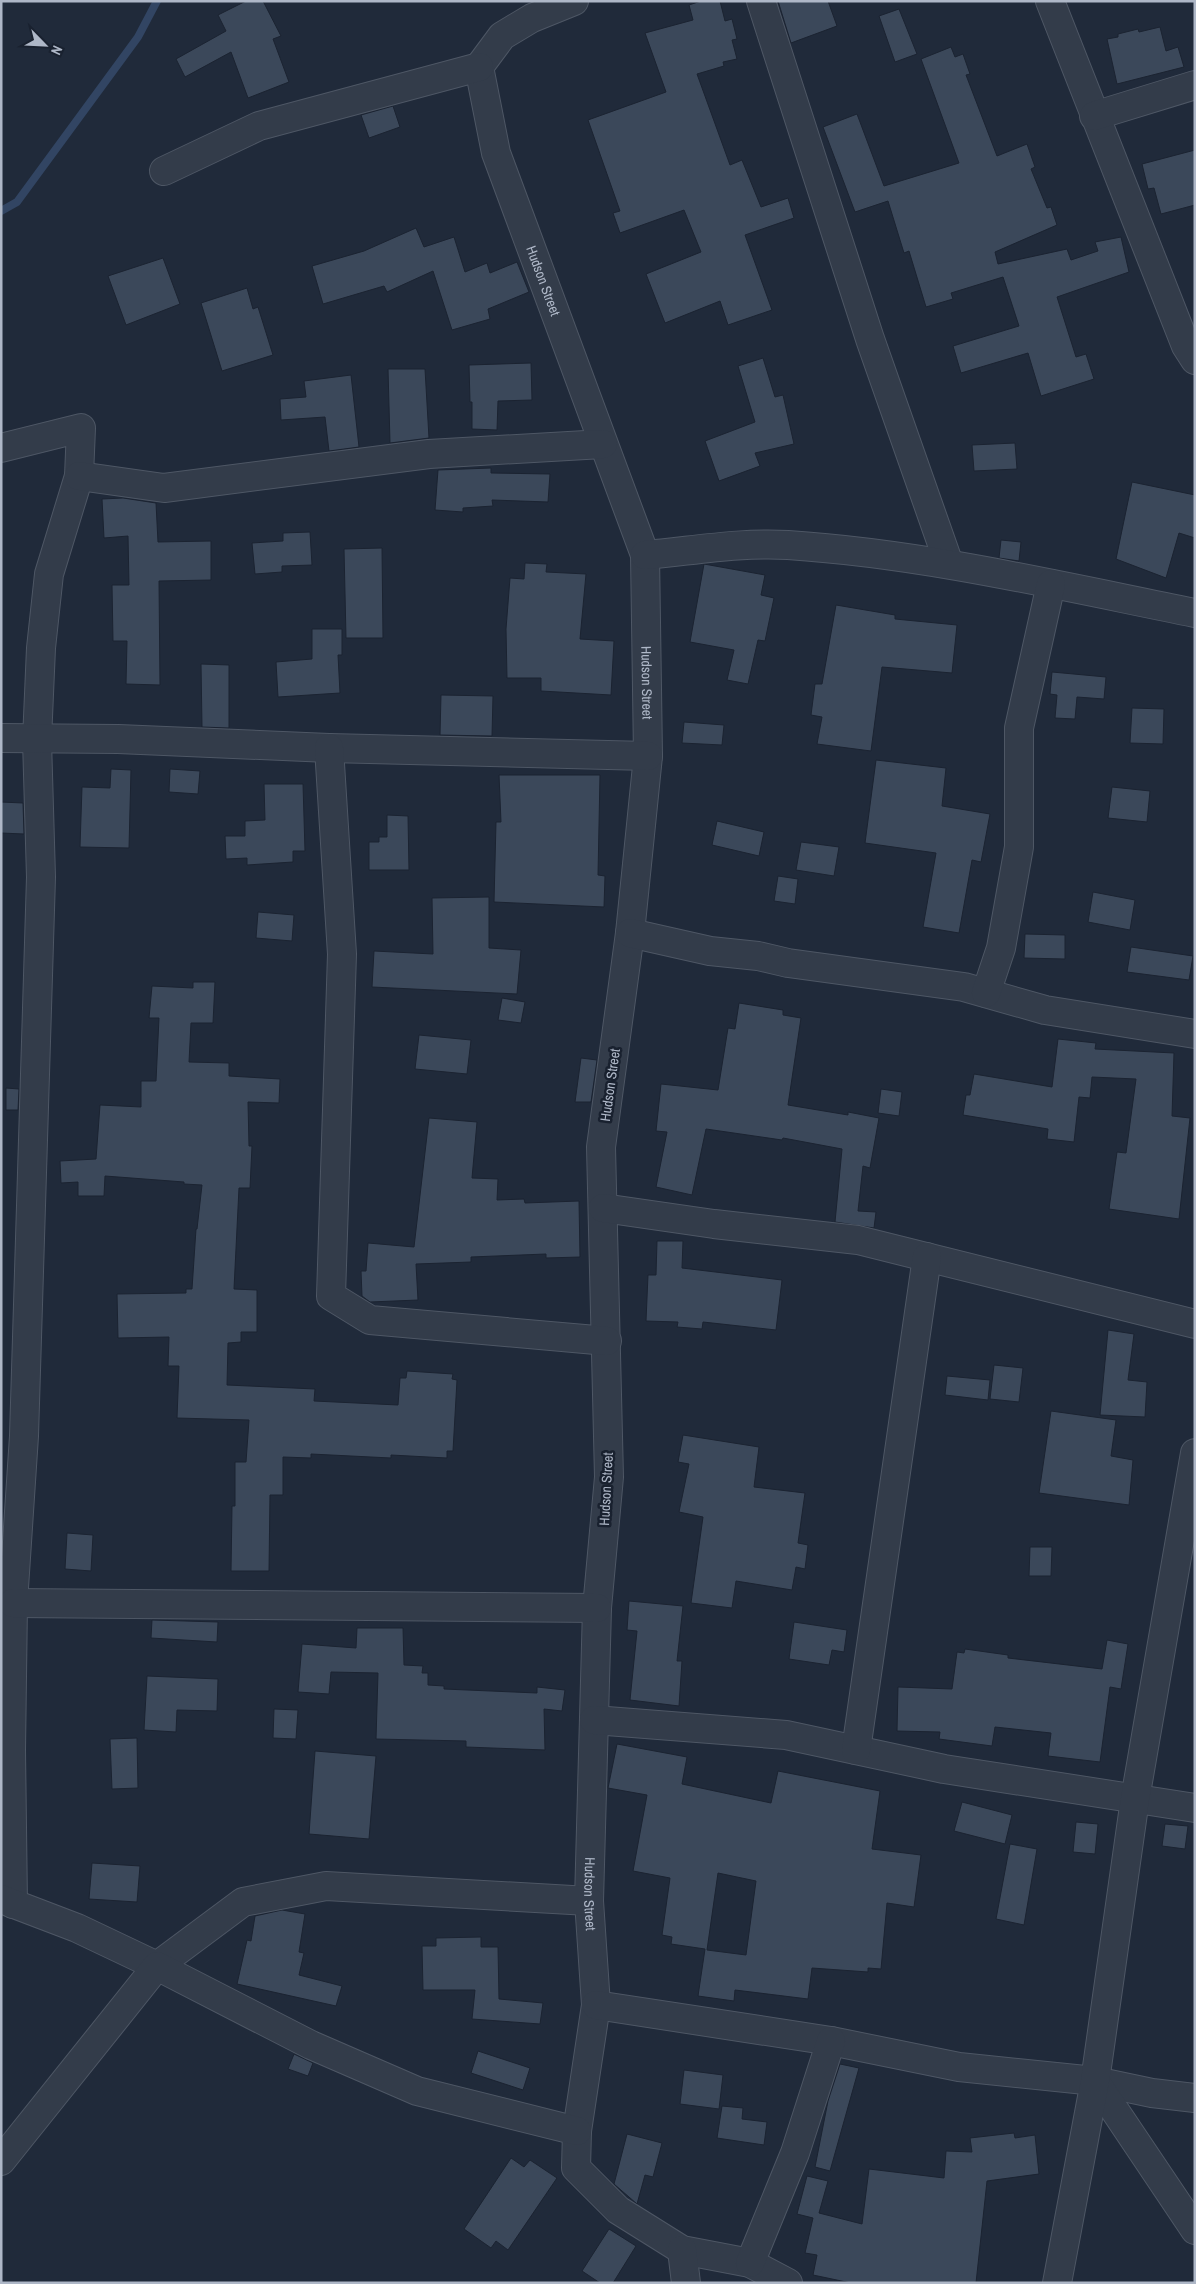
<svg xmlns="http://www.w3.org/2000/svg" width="1196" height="2284" font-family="'Archivo Narrow',sans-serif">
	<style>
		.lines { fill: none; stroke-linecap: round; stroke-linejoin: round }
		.stream { stroke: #324563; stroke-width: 8 }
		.building { fill: #3b485a; stroke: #1b2331; fill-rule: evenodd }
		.minor-casing { stroke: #4e5765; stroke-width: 30 }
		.minor { stroke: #333c4a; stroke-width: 28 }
		.labels { text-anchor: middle; stroke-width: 5; stroke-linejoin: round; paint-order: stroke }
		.street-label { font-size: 14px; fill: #aeb7c7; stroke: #19212f }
	</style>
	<rect width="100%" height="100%" fill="#202a3a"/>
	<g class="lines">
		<!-- stream -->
		<path class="stream" d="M 1,211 L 17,202 L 138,37 L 157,1"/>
	</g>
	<!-- building -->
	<path class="building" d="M 246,1 L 263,1 L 281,36 L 273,39 L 289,82 L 248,98 L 231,52 L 185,77 L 176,59 L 226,31 L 218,15 Z
		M 701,1 L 720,1 L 725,21 L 732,19 L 737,39 L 732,40 L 737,59 L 723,62 L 724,66 L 697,74 L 730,165 L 742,160 L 761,207 L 788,198 L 794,218 L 745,235 L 772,310 L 728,325 L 720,301 L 665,323 L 646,274 L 701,252 L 684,210 L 620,233 L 613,213 L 620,211 L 588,120 L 666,92 L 645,33 L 693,20 L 689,5 Z
		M 778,1 L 828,1 L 837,26 L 791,43 Z
		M 899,9 L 917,54 L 895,62 L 879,16 Z
		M 1160,27 L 1166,51 L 1178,47 L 1184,67 L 1117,84 L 1107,39 L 1118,37 L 1118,34 L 1138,29 L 1139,32 Z
		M 951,47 L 955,57 L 963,54 L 970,74 L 966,75 L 997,156 L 1027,144 L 1035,167 L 1031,169 L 1047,208 L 1051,207 L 1057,225 L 995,252 L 998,264 L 1067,249 L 1071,260 L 1098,251 L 1095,242 L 1121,237 L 1129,272 L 1057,297 L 1076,357 L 1086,354 L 1094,379 L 1041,396 L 1028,353 L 961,373 L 953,346 L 1019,326 L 1003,277 L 951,293 L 953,299 L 926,307 L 909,251 L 904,253 L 888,201 L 855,212 L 823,127 L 857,114 L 884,186 L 959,163 L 921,59 Z
		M 393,106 L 400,127 L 369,138 L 361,115 Z
		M 1195,150 L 1195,205 L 1161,214 L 1154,188 L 1148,189 L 1142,164 Z
		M 416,228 L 424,247 L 454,237 L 465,272 L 487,263 L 490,273 L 517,262 L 529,292 L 488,309 L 490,319 L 452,330 L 433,271 L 387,292 L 384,286 L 323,304 L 312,266 L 364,251 Z
		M 163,258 L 180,304 L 126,325 L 108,276 Z
		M 247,288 L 253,309 L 258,307 L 273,355 L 222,371 L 201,303 Z
		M 763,358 L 775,397 L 783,395 L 794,444 L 755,453 L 760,466 L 719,481 L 705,441 L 755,422 L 738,366 Z
		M 531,363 L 532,400 L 498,401 L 497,430 L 472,429 L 472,402 L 470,402 L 469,365 Z
		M 388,369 L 425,369 L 429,438 L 390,443 Z
		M 351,375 L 359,447 L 329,451 L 325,417 L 281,420 L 280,399 L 306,397 L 304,381 Z
		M 1015,443 L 1017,469 L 974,471 L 972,445 Z
		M 491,468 L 491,473 L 550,474 L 548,502 L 492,500 L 493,506 L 463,508 L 463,512 L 435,510 L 438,470 Z
		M 1132,482 L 1195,495 L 1195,538 L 1179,533 L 1166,578 L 1116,559 Z
		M 123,498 L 156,503 L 158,542 L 211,541 L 211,580 L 159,581 L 160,685 L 126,684 L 127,641 L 113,641 L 112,585 L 129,585 L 128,536 L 104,538 L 102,499 Z
		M 310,532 L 312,565 L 282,566 L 282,572 L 255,574 L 252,543 L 283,541 L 283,533 Z
		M 1001,540 L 1021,542 L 1019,561 L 999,558 Z
		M 382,548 L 383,638 L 346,638 L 344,549 Z
		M 525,563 L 547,564 L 546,572 L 586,574 L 580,639 L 614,641 L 611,695 L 541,691 L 541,678 L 507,678 L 506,629 L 510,578 L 524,579 Z
		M 704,564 L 765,575 L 761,595 L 774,598 L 765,641 L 758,640 L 748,684 L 727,680 L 734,650 L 690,642 Z
		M 836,605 L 895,615 L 895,619 L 957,625 L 952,673 L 882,667 L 871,751 L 817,744 L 822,717 L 811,715 L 815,684 L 822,684 Z
		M 312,629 L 342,629 L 342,655 L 338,655 L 340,693 L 278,697 L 276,662 L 312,659 Z
		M 201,664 L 229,665 L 229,728 L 202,727 Z
		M 1052,672 L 1106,677 L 1104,699 L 1077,697 L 1075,719 L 1055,718 L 1057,695 L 1050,694 Z
		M 441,695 L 493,696 L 492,736 L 440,735 Z
		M 1132,708 L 1164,709 L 1163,744 L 1130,743 Z
		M 684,722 L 724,725 L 722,745 L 682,743 Z
		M 876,760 L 946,768 L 942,806 L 990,814 L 981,862 L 972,860 L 959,933 L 923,927 L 936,853 L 865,843 Z
		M 111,769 L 131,770 L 129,848 L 80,847 L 82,787 L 110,788 Z
		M 170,769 L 200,771 L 198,794 L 169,792 Z
		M 499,775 L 600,775 L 598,875 L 605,876 L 604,907 L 494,902 L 496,822 L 501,822 Z
		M 264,784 L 303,784 L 305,851 L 293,851 L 293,862 L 247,865 L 247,858 L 226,859 L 225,836 L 245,836 L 245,821 L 265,820 Z
		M 1112,787 L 1150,791 L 1147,822 L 1108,818 Z
		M 1,802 L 23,803 L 24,834 L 1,833 Z
		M 387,815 L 408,816 L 409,870 L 369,870 L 369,842 L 379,842 L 379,837 L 387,837 Z
		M 717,821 L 764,832 L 759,856 L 712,845 Z
		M 801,842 L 839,847 L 834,876 L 796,870 Z
		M 778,876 L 798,879 L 795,904 L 774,901 Z
		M 1093,892 L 1135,900 L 1130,930 L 1088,922 Z
		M 489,897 L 489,948 L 521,950 L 517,994 L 372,987 L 374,951 L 433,954 L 432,898 Z
		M 258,912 L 294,915 L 292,941 L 256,938 Z
		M 1025,934 L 1065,935 L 1065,959 L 1024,958 Z
		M 1131,947 L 1193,956 L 1189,980 L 1127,972 Z
		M 193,982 L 215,982 L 213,1023 L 191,1023 L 189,1062 L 229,1063 L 229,1076 L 280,1079 L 279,1103 L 248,1102 L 249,1146 L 252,1146 L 250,1188 L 239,1188 L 234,1289 L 257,1290 L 257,1332 L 241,1332 L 241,1342 L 228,1343 L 227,1385 L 315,1389 L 314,1401 L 398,1405 L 400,1378 L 406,1378 L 407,1371 L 453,1374 L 452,1379 L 457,1380 L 453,1451 L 447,1451 L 447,1458 L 391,1455 L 391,1458 L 311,1454 L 311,1458 L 283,1457 L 283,1495 L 270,1495 L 269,1571 L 231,1571 L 232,1506 L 235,1506 L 235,1462 L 246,1462 L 249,1420 L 177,1418 L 179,1366 L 168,1366 L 169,1337 L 118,1338 L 117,1294 L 186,1293 L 186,1289 L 192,1289 L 196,1229 L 197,1229 L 202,1185 L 184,1184 L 184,1182 L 105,1176 L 104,1196 L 78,1196 L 78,1182 L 61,1183 L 60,1161 L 96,1159 L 100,1105 L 141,1107 L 141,1081 L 156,1081 L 159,1018 L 149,1018 L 152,986 L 193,988 Z
		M 502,998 L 525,1002 L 521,1023 L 498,1020 Z
		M 739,1003 L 783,1010 L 783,1015 L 801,1018 L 788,1105 L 848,1115 L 848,1112 L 879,1118 L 870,1168 L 863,1166 L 858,1211 L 876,1212 L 874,1228 L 835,1222 L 842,1149 L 783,1138 L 782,1140 L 706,1129 L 692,1195 L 656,1187 L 667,1132 L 656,1131 L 661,1084 L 718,1090 L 728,1028 L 735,1029 Z
		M 419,1035 L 471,1040 L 467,1074 L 415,1069 Z
		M 1058,1039 L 1096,1043 L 1095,1049 L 1174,1053 L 1172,1116 L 1190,1118 L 1179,1219 L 1109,1209 L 1117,1152 L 1126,1153 L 1136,1079 L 1092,1077 L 1090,1098 L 1079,1097 L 1074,1142 L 1047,1139 L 1048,1129 L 963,1115 L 966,1095 L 970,1095 L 974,1074 L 1052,1087 Z
		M 581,1058 L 597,1060 L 591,1102 L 575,1102 Z
		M 6,1088 L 19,1089 L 18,1110 L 6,1110 Z
		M 881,1089 L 902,1092 L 899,1116 L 878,1113 Z
		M 429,1118 L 477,1122 L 472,1178 L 498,1179 L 497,1200 L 524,1199 L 525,1203 L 579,1201 L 580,1257 L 546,1258 L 546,1254 L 471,1257 L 471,1262 L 416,1264 L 418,1300 L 370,1302 L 362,1296 L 361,1271 L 366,1271 L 368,1243 L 414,1247 Z
		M 657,1241 L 683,1241 L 682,1268 L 782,1280 L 776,1330 L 703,1322 L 702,1329 L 677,1327 L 678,1322 L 646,1321 L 648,1275 L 656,1275 Z
		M 1108,1330 L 1134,1334 L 1128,1380 L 1147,1382 L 1145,1417 L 1100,1415 Z
		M 994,1365 L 1023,1368 L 1019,1402 L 990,1399 Z
		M 947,1376 L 990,1380 L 988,1400 L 945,1395 Z
		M 1051,1411 L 1116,1420 L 1111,1456 L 1133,1460 L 1129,1505 L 1039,1493 Z
		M 683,1435 L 759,1447 L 754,1487 L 805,1493 L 798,1543 L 808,1545 L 805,1569 L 796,1567 L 792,1590 L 736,1581 L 732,1608 L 691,1603 L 703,1517 L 679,1512 L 689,1464 L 678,1462 Z
		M 67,1533 L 93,1535 L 91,1571 L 65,1569 Z
		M 1030,1547 L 1052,1547 L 1051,1576 L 1029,1576 Z
		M 629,1601 L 683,1606 L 677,1661 L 682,1661 L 679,1706 L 630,1700 L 637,1631 L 627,1630 Z
		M 152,1620 L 218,1622 L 217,1642 L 151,1638 Z
		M 794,1622 L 847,1630 L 844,1652 L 832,1650 L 829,1665 L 789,1659 Z
		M 357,1628 L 403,1628 L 404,1665 L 423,1666 L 422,1673 L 428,1673 L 428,1685 L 444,1686 L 444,1689 L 537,1693 L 537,1687 L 565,1690 L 562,1711 L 544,1709 L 545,1750 L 466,1747 L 466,1741 L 376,1739 L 378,1673 L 331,1672 L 329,1694 L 298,1692 L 302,1644 L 356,1648 Z
		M 1107,1640 L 1128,1644 L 1121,1689 L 1110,1687 L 1100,1762 L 1048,1756 L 1051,1733 L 995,1727 L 992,1746 L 939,1739 L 940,1732 L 897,1731 L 898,1687 L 952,1689 L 957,1652 L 964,1653 L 965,1649 L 1008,1655 L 1008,1658 L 1102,1669 Z
		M 147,1676 L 218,1679 L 217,1711 L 177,1710 L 176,1732 L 144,1730 Z
		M 274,1709 L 298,1710 L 296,1739 L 273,1738 Z
		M 137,1738 L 138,1788 L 112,1789 L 110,1739 Z
		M 617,1744 L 687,1757 L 682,1784 L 771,1803 L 778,1771 L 880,1791 L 872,1849 L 921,1855 L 914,1907 L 887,1903 L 881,1969 L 868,1968 L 868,1972 L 812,1968 L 808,1999 L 735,1990 L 734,2001 L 698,1996 L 705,1949 L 671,1944 L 672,1937 L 662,1935 L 670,1878 L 633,1871 L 647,1795 L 608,1788 ZM 718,1873 L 756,1881 L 746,1955 L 707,1950 Z
		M 315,1751 L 376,1756 L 369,1839 L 309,1834 Z
		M 962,1802 L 1012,1815 L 1005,1844 L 954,1831 Z
		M 1076,1822 L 1098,1824 L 1095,1854 L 1073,1852 Z
		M 1165,1824 L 1188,1826 L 1185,1849 L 1162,1846 Z
		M 1010,1844 L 1037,1849 L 1024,1925 L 996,1919 Z
		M 92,1863 L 140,1866 L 137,1902 L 89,1899 Z
		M 282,1910 L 305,1914 L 299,1952 L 304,1953 L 299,1975 L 342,1986 L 336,2006 L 237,1984 L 247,1940 L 251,1941 L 255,1916 Z
		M 481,1937 L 481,1947 L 498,1947 L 499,1999 L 543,2003 L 540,2024 L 472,2019 L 475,1990 L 423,1990 L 422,1946 L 436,1946 L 436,1938 Z
		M 478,2051 L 530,2068 L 523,2090 L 471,2073 Z
		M 294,2054 L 313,2063 L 308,2076 L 288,2069 Z
		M 840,2064 L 859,2068 L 830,2171 L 815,2167 L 828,2101 Z
		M 684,2070 L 723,2075 L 719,2109 L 680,2104 Z
		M 722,2106 L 743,2108 L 742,2119 L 767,2122 L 764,2145 L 717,2138 Z
		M 1014,2133 L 1015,2138 L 1035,2135 L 1039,2174 L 987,2181 L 976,2283 L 851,2283 L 813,2275 L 817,2255 L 805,2253 L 813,2218 L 797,2214 L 807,2176 L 828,2181 L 819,2213 L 862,2224 L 869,2169 L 944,2178 L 946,2151 L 972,2152 L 970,2138 Z
		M 627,2134 L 662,2143 L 653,2177 L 645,2175 L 637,2204 L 614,2184 Z
		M 511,2158 L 524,2167 L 530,2160 L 557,2178 L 508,2250 L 496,2241 L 491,2248 L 464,2229 Z
		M 609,2229 L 636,2246 L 613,2283 L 600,2283 L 582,2271 Z"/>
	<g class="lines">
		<defs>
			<g id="minor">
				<path d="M 761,1 L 870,339 L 949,564"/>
				<path d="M 1050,1 L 1186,346 L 1195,360"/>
				<path id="s1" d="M 479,67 L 496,153 L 645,555 L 648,756 L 630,933 L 601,1147 L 609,1477 L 597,1608 L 589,1901 L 596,2005 L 577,2131 L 576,2168 L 618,2210 L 682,2250 L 750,2263 L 788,2283"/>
				<path d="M 479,67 L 502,36 L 532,18 L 574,1"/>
				<path d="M 1094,116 L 1195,85"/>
				<path d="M 164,171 L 259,126 L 479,67"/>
				<path d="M 1,448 L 81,428 L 79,476 L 49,574 L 41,648 L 37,740 L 41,877 L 24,1436 L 13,1603 L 11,1750 L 13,1904"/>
				<path d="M 79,476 L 164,488 L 429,454 L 603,444"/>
				<path d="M 645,555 C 692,551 741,542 788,545 C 925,554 1060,586 1195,613"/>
				<path d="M 1,738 L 118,739 L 329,748 L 648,756"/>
				<path d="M 329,748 L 342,954 L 331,1296 L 370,1320 L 607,1341"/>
				<path d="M 630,933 L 710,951 L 758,956 L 788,963 L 964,987 L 1045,1010 L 1195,1034"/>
				<path d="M 986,993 L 1001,948 L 1019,847 L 1019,728 L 1051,584"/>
				<path d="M 603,1208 L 714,1224 L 858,1240 L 1195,1324"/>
				<path d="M 13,1603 L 597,1608"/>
				<path d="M 594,1720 L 786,1735 L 944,1769 L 1195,1808"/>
				<path d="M 856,1750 L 927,1257"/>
				<path d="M 1,1899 L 77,1928 L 157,1966 L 243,1902 L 326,1886 L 589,1901"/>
				<path d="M 596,2005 L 831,2041 L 959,2067 L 1095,2081 L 1152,2093 L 1195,2098"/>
				<path d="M 1095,2081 L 1195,2230"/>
				<path d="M 1,2161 L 157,1966 L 311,2045 L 417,2091 L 577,2131"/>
				<path d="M 682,2250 L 686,2283"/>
				<path d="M 750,2263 L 795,2153 L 831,2041"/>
				<path d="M 1057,2283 L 1095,2081 L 1135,1799 L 1195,1453"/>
			</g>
		</defs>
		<!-- minor casing -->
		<use href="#minor" class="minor-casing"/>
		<!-- minor -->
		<use href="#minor" class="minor"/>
	</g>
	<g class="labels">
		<!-- street labels -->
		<g class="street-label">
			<text dy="5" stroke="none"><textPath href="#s1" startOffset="224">Hudson Street</textPath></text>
			<text dy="5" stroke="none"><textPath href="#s1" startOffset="644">Hudson Street</textPath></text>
			<text transform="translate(610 1085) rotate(-82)" y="5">Hudson Street</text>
			<text transform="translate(606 1489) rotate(-87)" y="5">Hudson Street</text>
			<text dy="5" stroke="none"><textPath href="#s1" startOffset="1859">Hudson Street</textPath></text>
		</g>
	</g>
	<!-- border -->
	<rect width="1196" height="2284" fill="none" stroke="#aeb7c7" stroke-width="5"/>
	<!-- north arrow -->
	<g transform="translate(45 45) rotate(114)" stroke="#19212f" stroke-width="4" paint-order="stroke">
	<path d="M0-4L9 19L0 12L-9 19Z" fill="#aeb7c7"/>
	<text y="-8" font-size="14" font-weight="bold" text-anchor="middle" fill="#aeb7c7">N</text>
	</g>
</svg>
